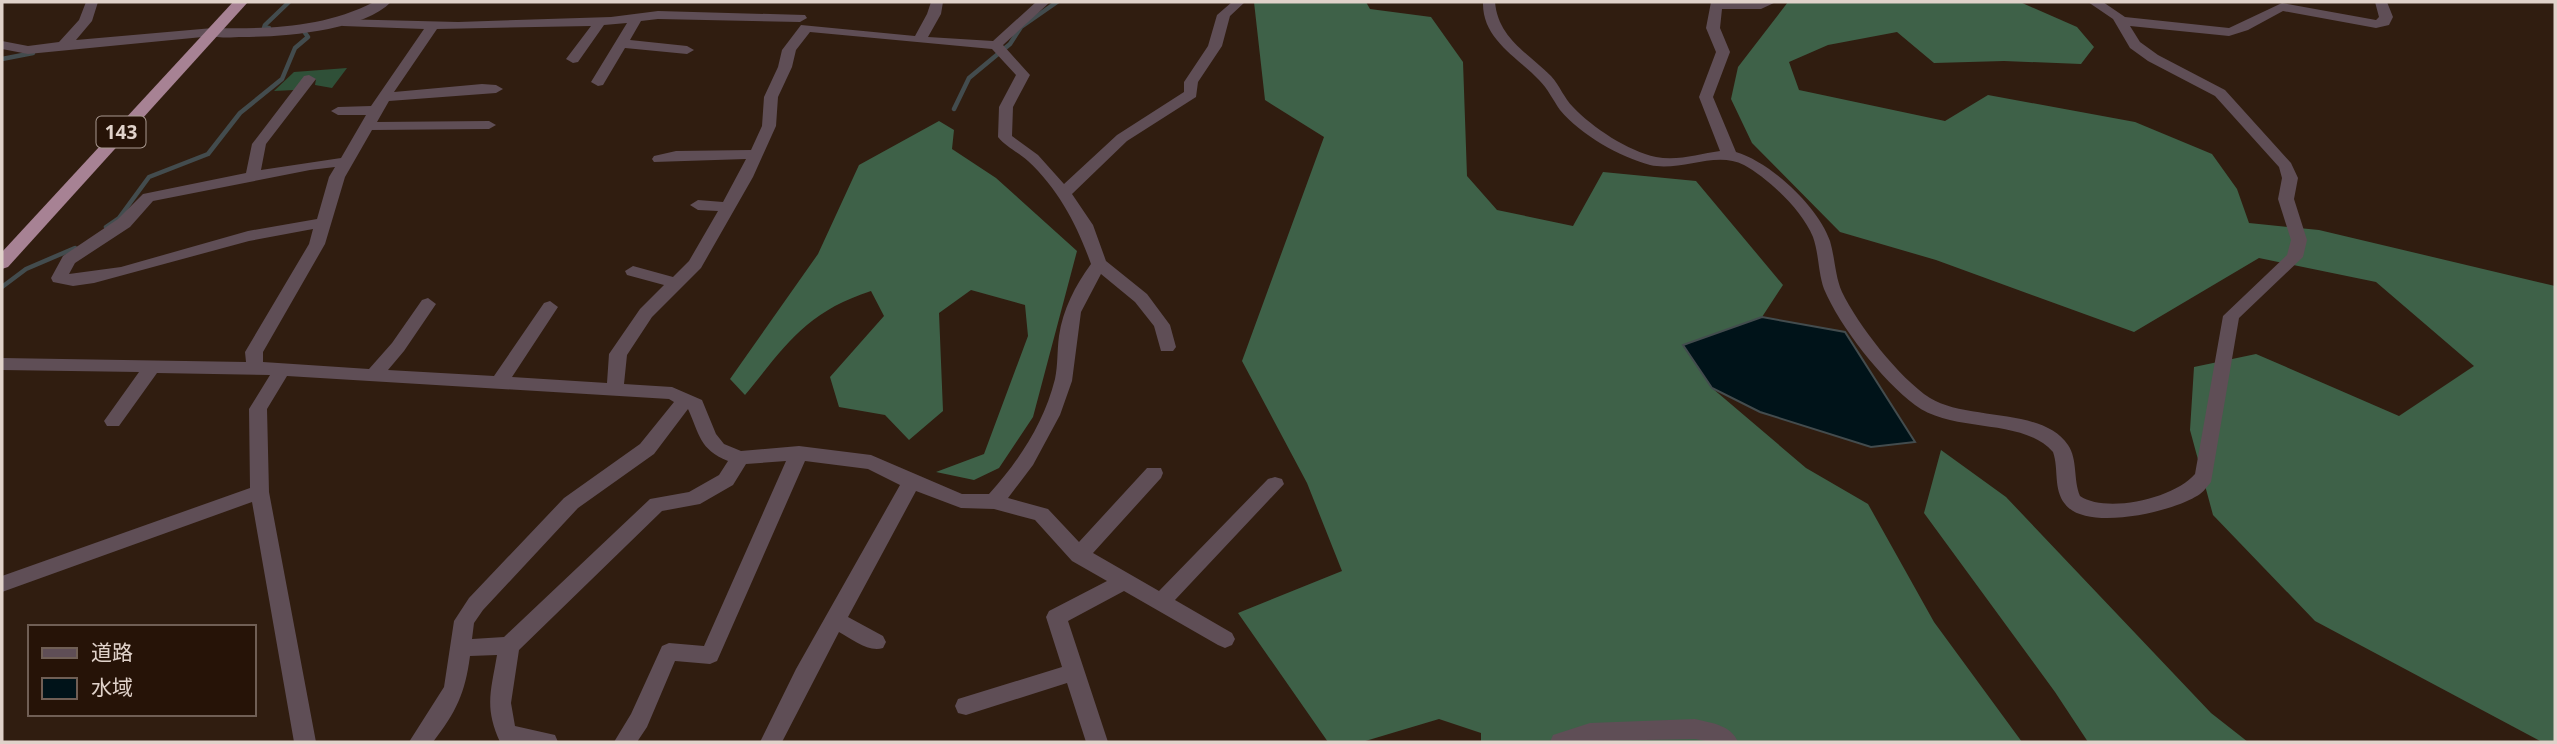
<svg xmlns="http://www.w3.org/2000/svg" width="2557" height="744" font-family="'Noto Sans','Noto Sans JP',sans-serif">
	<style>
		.green { fill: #2f5038 }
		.forest { fill: #3e6148 }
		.water { fill: #001319; stroke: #434c4e; stroke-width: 2 }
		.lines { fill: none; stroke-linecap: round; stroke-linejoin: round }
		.stream { stroke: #434c4e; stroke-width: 4.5 }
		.minor { fill: #5f4e56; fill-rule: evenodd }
		.tertiary { fill: #5f4e56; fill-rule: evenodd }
		.trunk { fill: #a78294; fill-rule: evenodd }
		.labels { text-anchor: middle; stroke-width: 7; stroke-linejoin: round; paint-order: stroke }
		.shield { fill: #261307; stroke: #a89990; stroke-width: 2 }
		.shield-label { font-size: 19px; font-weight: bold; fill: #e0d2ca }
	</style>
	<rect width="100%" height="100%" fill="#301d10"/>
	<!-- green -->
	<path class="green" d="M 347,68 L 332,88 L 315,85 L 316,79 L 294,90 L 274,91 L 294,72 Z"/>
	<!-- forest -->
	<path class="forest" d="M 1254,2 L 1366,2 L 1370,9 L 1431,17 L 1463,62 L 1467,176 L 1497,210 L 1573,226 L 1603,172 L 1696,181 L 1783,285 L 1762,317 L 1683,346 L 1712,388 L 1806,468 L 1868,504 L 1934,622 L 2022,742 L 1481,742 L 1481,733 L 1439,719 L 1362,742 L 1328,742 L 1238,613 L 1342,571 L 1307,483 L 1242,361 L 1324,137 L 1265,100 Z
		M 1788,2 L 2020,2 L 2077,27 L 2094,47 L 2081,64 L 2004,61 L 1934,63 L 1897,32 L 1828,45 L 1789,62 L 1799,90 L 1945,121 L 1988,95 L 2135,122 L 2212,154 L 2237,189 L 2249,223 L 2319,230 L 2555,286 L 2555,742 L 2542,742 L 2315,621 L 2213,515 L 2190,430 L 2194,367 L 2256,354 L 2399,416 L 2474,366 L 2376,282 L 2259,258 L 2134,332 L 1936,260 L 1840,232 L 1752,143 L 1731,99 L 1738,67 Z
		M 939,121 L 954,130 L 952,149 L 996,178 L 1077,251 L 1033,417 L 999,468 L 974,480 L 936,472 L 984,454 L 1028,336 L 1025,305 L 971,290 L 939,313 L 943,411 L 909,440 L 885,415 L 839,407 L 830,377 L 884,316 L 871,291 C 806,312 786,345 745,395 L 730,379 L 818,254 L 859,165 Z
		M 1941,450 L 2006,497 L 2211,713 L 2248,742 L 2088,742 L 2055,692 L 1924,513 Z"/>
	<!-- water -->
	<path class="water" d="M 1762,317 L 1845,332 L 1915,442 L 1871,447 L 1760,412 L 1712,388 L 1683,345 Z"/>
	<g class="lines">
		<!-- stream -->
		<path class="stream" d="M 269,28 L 264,28 L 265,25 L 289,2
			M 2,59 L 33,53
			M 954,109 L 969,78 L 1010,44 L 1021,27 L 1057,2
			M 106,227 L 119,218 L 149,177 L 208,154 L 240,113 L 282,79 L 295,48 L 308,37 L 303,30
			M 2,287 L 26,269 L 75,248"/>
		<!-- minor -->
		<path class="minor" d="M 86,2 L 98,2 L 92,21 L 76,40 L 213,28 L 220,32 L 213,36 L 28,54 L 2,49 L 2,41 L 28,46 L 59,42 L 79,20 Z
			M 931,2 L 943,2 L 941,14 L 928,37 L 993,41 L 1036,2 L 1050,2 L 1003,45 L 1030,75 L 1013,107 L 1012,136 L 1038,155 L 1064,184 L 1117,135 L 1184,92 L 1184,82 L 1208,46 L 1217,15 L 1232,2 L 1245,2 L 1230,16 L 1222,46 L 1198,82 L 1196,97 L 1127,141 L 1072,194 L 1093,225 L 1106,261 L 1147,294 L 1170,325 L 1176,347 L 1173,351 L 1161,351 L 1154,326 L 1135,302 L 1101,274 L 1081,312 L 1072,381 L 1060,415 L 1033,465 L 1008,498 L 1048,509 L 1079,542 L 1147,468 L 1161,468 L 1163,473 L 1161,478 L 1093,553 L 1159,591 L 1268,479 L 1275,477 L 1282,479 L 1284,484 L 1175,600 L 1232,633 L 1235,639 L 1232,645 L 1225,648 L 1218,645 L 1124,591 L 1068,621 L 1108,742 L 1086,742 L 1067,683 L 966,715 L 958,713 L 955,706 L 958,699 L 1062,667 L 1046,617 L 1049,611 L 1107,581 L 1072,561 L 1035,520 L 994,509 L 961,508 L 916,491 L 848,617 L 883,636 L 886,642 L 883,648 C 869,653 852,639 839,632 L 782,742 L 760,742 L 796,669 L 900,485 L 868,469 L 805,461 L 717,661 L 710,664 L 675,661 L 647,727 L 637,742 L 614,742 L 631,714 L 662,646 L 669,643 L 704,646 L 786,461 L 746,464 L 733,485 L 700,504 L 662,511 L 519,650 L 511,703 L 515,726 L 555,735 L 558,742 L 500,742 C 484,707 491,691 497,655 L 470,656 C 465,694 456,712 433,742 L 409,742 L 444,687 L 454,621 L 469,598 L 564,498 L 640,444 L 674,402 L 669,399 L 287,376 L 267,409 L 269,492 L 316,742 L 294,742 L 252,502 L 2,592 L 2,576 L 250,488 L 249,409 L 270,375 L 157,373 L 119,426 L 107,426 L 104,421 L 139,372 L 2,370 L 2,358 L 246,362 L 245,352 L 309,244 L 313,229 L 249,241 L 94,283 L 73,286 L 53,282 L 51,278 L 63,256 L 118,219 L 143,194 L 246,173 L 252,144 L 304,76 L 309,75 L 316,79 L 266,144 L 261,170 L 341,158 L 366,115 L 338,115 L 331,111 L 338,107 L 371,106 L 424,29 L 343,26 L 336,22 L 338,19 L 458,22 L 611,17 L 658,11 L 805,15 L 807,18 L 800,22 L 658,19 L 641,21 L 630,40 L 687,46 L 694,50 L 687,54 L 625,48 L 603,85 L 598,86 L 591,82 L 627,23 L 604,25 L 578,62 L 573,63 L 566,59 L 591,26 L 437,29 L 394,92 L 482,84 L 496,85 L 503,89 L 496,93 L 389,101 L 377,122 L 489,121 L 496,125 L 489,129 L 372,130 L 345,177 L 325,244 L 263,352 L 263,362 L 369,369 L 392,343 L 422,300 L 428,298 L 436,304 L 404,351 L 388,370 L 494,376 L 544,303 L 550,301 L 558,307 L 512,377 L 607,383 L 609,354 L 640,309 L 664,285 L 627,275 L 625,271 L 633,266 L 673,277 L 689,261 L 718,211 L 698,210 L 690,205 L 698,200 L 723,202 L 746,159 L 654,162 L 652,159 L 654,156 L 676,151 L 751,150 L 762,126 L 764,97 L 778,67 L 782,50 L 801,25 L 915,36 L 927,14 ZM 810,32 L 992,49 L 1016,75 L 999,107 L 998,137 C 1006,147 1018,152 1028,161 C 1059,190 1077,225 1091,264 C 1075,286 1063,309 1059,336 C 1057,351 1058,365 1055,379 C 1044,423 1019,461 989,494 L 962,494 L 871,455 L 799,446 L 741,451 L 724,444 L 716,434 L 702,400 L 672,387 L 624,384 L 627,355 L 652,317 L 701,268 L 753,177 L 776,126 L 778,97 L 792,67 L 796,50 ZM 335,167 L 329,177 L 317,219 L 248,231 L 121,267 L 69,274 L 75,263 L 130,227 L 153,201 L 310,170 ZM 688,409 C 700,435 699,449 728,461 L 719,475 L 689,492 L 650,499 L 504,637 L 472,639 L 474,623 L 483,610 L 578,508 L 654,454 Z
			M 1483,2 L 1495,2 C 1498,38 1528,53 1551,76 C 1560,86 1564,98 1573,107 C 1593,128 1628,151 1656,157 C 1678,161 1699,154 1720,151 L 1699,97 L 1716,52 L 1706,28 L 1711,2 L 1776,2 L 1761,9 L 1722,9 L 1720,28 L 1730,52 L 1713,97 L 1736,152 C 1770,162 1818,206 1830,241 C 1835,258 1835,276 1842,292 C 1858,325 1899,378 1930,398 C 1967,421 2043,407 2068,445 C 2078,460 2073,479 2080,496 C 2107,514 2175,498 2195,474 L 2223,316 L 2287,255 L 2291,240 L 2278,199 L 2282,178 L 2279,167 L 2215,96 L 2148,61 L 2130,48 L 2113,19 L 2088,2 L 2103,2 L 2125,17 L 2229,28 L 2282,3 L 2376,20 L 2379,17 L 2375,2 L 2387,2 L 2393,17 L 2389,25 L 2376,28 L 2283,11 L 2248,30 L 2229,36 L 2130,26 L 2140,42 L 2158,55 L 2225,90 L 2291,163 L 2298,178 L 2294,199 L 2307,240 L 2303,257 L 2239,318 L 2211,482 C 2206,488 2202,494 2195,497 C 2170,512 2086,532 2065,504 C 2053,489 2059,469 2053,452 C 2022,417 1954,434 1915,405 C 1882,380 1840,327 1824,289 C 1818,272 1819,254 1813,237 C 1802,210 1769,179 1744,165 C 1716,150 1681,172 1650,165 C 1620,157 1581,135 1560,110 C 1553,100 1548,89 1539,80 C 1516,56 1482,39 1483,2 Z
			M 1695,719 C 1712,723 1731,725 1738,742 L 1710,742 L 1695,739 L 1550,742 L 1553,735 L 1590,723 Z"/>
		<!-- tertiary -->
		<path class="tertiary" d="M 374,2 L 391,2 C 363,31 282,37 243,37 C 231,37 214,40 206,32 L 213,28 C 269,29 323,28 374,2 Z"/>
		<!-- trunk -->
		<path class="trunk" d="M 233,2 L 248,2 L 8,267 L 2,269 L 2,252 Z"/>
	</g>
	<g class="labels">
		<!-- shield labels -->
		<rect class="shield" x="96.5" y="116.5" width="49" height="31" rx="5"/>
		<g class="shield-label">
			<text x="121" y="139">143</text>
		</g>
	</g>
	<!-- border -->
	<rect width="2557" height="744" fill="none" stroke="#e0d2ca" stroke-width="7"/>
	<!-- legend -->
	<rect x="28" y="625" width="228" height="91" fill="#261307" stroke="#705f55" stroke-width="2"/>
	<rect x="42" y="648" width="35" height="10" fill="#5f4e56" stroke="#705f55" stroke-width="2"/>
	<text x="91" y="660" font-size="21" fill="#e0d2ca">道路</text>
	<rect x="42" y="678" width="35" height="21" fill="#001319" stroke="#705f55" stroke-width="2"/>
	<text x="91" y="695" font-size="21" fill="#e0d2ca">水域</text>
</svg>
